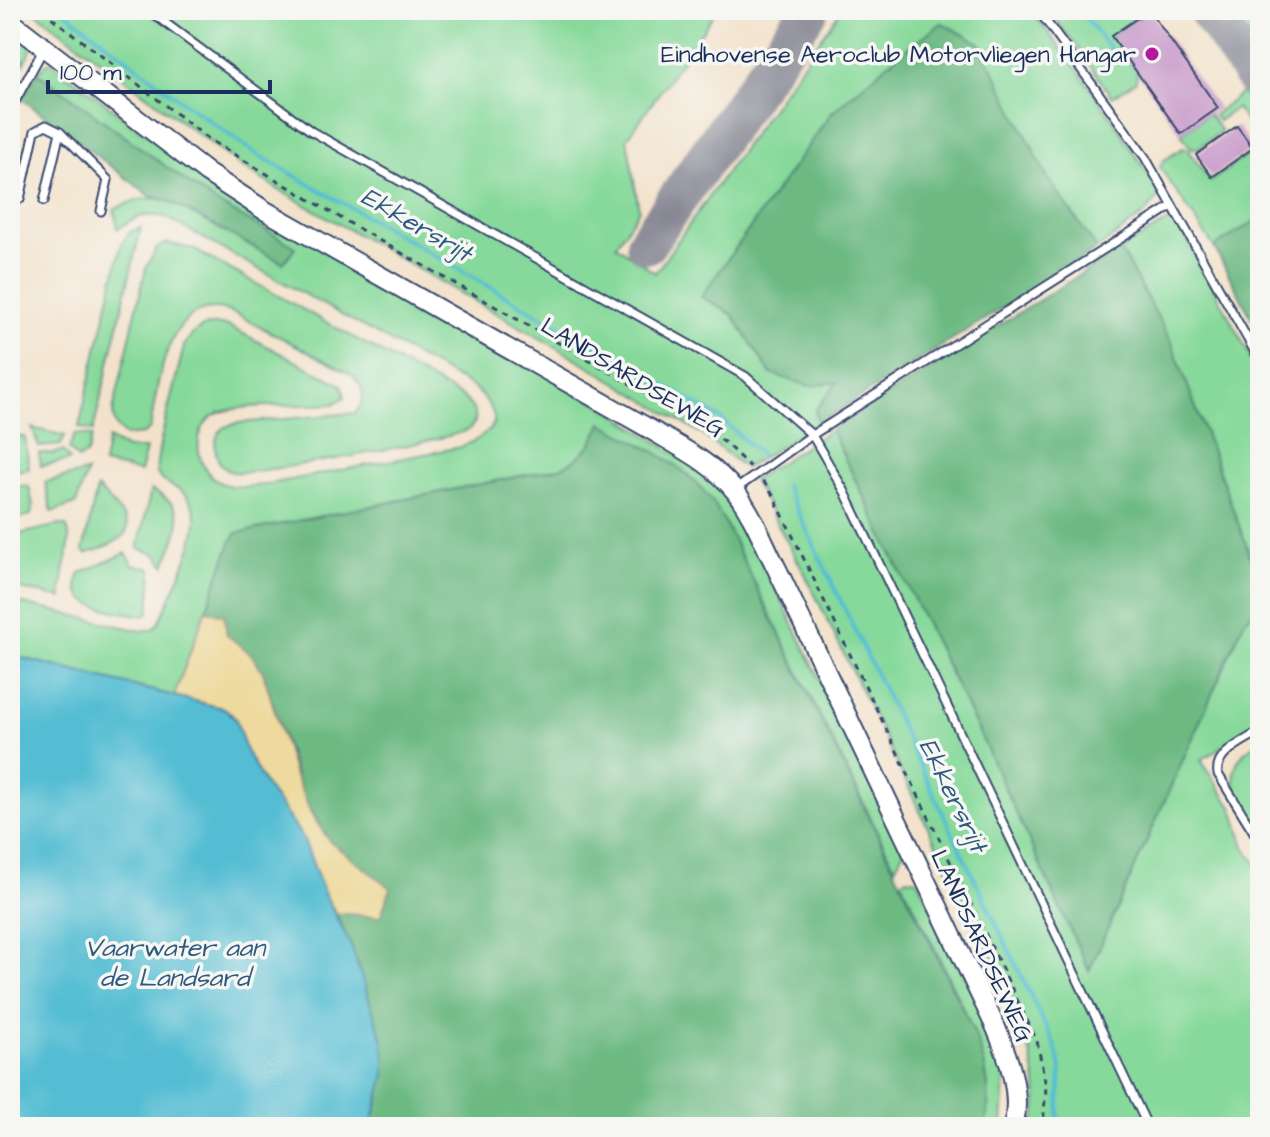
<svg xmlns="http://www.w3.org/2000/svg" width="1270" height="1137" font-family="'Architects Daughter',sans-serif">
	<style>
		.green { fill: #86d99a; stroke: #50847c; stroke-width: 2 }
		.forest { fill: #6cb982; stroke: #447470; stroke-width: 2 }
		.sand { fill: #eeda9e; stroke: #84847e; stroke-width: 2 }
		.water { fill: #55bdd3; stroke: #387698; stroke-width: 2 }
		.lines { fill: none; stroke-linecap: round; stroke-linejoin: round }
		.stream { stroke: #55bdd3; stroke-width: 4 }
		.taxiway { stroke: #878894; stroke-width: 40 }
		.building { fill: #ca9fcc }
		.service-casing { stroke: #3b4a6e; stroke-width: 11 }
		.tertiary-casing { stroke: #3b4a6e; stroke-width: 22 }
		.path { stroke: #3b4a6e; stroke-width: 3; stroke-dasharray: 6 6; stroke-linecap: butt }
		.service { stroke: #fff; stroke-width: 7 }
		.tertiary { stroke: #fff; stroke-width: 18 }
		.poi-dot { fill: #b5179e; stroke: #f6f6f2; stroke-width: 3 }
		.labels { text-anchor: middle; stroke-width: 7; stroke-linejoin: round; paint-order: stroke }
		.poi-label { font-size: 24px; fill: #1b2f5e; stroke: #f6f6f2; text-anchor: end }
		.street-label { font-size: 24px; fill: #1b2f5e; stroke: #f6f6f2 }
		.water-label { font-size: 26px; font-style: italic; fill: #2c5a81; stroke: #f6f6f2 }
	</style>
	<rect width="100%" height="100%" fill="#f6f6f2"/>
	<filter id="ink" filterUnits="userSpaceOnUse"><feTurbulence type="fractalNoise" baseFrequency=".0125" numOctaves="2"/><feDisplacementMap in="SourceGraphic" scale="16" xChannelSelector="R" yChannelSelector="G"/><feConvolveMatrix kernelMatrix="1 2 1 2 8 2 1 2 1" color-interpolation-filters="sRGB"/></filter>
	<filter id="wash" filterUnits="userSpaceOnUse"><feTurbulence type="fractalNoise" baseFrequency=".006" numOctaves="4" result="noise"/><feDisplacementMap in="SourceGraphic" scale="32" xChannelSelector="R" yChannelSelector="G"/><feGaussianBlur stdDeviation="1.8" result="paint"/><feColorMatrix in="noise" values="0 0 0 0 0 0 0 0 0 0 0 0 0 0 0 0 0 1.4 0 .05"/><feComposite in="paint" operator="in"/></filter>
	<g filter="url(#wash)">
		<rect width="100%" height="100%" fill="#f3e2cb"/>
		<!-- green -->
		<path class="green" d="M 33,10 L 717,10 L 627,139 L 639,210 L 616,245 L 655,273 L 841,10 L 1029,10 C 1080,67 1120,130 1161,194 L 1146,213 L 1097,249 L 1047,177 L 832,112 L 702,296 L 732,314 L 771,374 L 838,382 L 815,411 L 818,423 L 745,468 L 703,435 L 577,359 L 279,190 L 238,164 Z
			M 1048,10 L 1147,10 L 1112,36 L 1137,72 L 1136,81 L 1112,97 L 1080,50 Z
			M 1223,10 L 1260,10 L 1260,61 Z
			M 10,28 L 32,47 L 26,61 L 10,49 Z
			M 51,62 L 147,135 L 601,405 L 711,477 L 732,505 L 748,532 L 904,851 L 895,867 L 725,523 L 708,496 L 689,476 L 674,464 L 603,424 C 591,445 583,458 560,468 L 232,540 L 174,696 L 10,655 L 10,601 L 142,631 L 153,629 L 159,623 C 170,597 197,544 196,518 C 195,510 191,501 186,495 C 179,487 160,483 157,473 C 153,460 180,365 184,346 C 195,327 207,322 228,326 L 342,385 L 345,397 L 333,404 C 307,406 235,403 215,415 C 189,430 196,472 221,483 C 234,489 250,486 264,485 L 461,447 C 500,431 505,417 474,388 L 165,217 C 145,213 134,217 118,229 L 114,209 C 137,200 144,195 169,201 L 283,263 L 285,241 L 213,201 L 38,73 L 46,64 Z
			M 1245,90 L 1260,111 L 1260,218 L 1214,247 L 1160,168 L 1163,161 L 1183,148 L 1186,148 L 1211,181 L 1254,150 L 1253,148 L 1260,142 L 1236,108 L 1218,121 L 1214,115 Z
			M 1209,114 L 1221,131 L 1198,148 L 1191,148 L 1181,134 Z
			M 1175,217 L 1260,374 L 1260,583 L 1172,343 L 1120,250 Z
			M 141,228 L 93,431 L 79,427 L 122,243 L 131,231 Z
			M 167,243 L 193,249 L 464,398 C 473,408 482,418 469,429 C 457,439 248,477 232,472 C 214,467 209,437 225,427 C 229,425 233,425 237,423 L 355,413 C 368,399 364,386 351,374 L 236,314 C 167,286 158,384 150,429 L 143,434 L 126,436 C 116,429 113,423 113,411 L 146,268 L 157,248 Z
			M 32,428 L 65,436 L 61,445 L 39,447 Z
			M 831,430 L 978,730 L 1089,970 L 1244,622 L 1260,603 L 1260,722 L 1201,760 L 1233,809 L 1245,847 L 1260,869 L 1260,1127 L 1034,1127 C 1044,1076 1025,1032 1005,986 L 805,574 L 753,480 Z
			M 75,434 L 92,436 L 87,454 L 78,459 L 69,449 Z
			M 21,436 L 25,438 L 29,469 L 10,472 L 10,444 Z
			M 108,439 L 127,449 L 146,449 L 140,472 L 103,464 Z
			M 63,451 L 70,460 L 41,466 L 39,453 L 52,454 Z
			M 87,472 L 76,504 L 52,512 L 45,482 Z
			M 26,485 L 29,487 L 33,505 L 31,515 L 10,521 L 10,489 Z
			M 97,488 C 136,527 142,534 86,554 L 83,551 Z
			M 151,490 C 193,509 178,530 165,565 L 156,554 L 138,548 Z
			M 59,525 L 66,526 C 76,542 59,577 62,598 L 11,587 C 17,570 8,553 11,536 Z
			M 126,553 L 133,565 L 150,568 L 152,571 L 149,613 L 143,616 C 118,610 65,610 80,573 Z
			M 1260,742 L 1260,835 C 1241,805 1213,764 1260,742 Z
			M 907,878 L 918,880 L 982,1010 L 1005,1077 L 1002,1127 L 985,1127 C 997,1074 972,1027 950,981 C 935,947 918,914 901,881 Z"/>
		<!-- forest -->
		<path class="forest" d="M 942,23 L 980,43 L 1047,177 L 1097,249 L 818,423 L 815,411 L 837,382 L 810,386 L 771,374 L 732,314 L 701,297 L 832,112 L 898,55 Z
			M 10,49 L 26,61 L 10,83 Z
			M 38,73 L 213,201 L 296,247 L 283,263 L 169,201 L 150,196 L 21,98 Z
			M 1260,218 L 1260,334 L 1214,247 Z
			M 1120,250 L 1172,343 L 1179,362 L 1260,583 L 1260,603 L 1244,622 L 1089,971 L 978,730 L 831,430 Z
			M 602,423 C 639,444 682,462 708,496 C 715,504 720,514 725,523 L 974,1032 C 986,1063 993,1094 985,1127 L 371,1127 L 380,1096 L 382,1038 L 351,946 L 336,913 L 380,916 L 350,859 L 330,842 L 302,796 L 263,672 L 227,635 L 224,615 L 206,610 L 232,540 L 237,533 L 560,468 C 582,458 592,446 602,423 Z"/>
		<!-- sand -->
		<path class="sand" d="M 206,610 L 224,615 L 227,635 L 251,654 L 263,672 L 293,772 L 312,815 L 330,842 L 391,888 L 380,917 L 336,913 L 324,893 L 303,838 L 264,783 L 246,751 L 236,719 L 226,709 L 174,696 Z"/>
		<!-- water -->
		<path class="water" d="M 10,655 L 226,709 L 236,720 L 246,751 L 264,783 L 303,838 L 324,893 L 351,946 L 382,1038 L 385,1056 L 385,1075 L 371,1127 L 10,1127 Z"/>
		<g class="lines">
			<!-- stream -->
			<path class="stream" d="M 63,10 L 186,104 L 255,153 L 720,418 L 761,455
				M 1079,10 L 1121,62
				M 785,485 L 1055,1046 L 1061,1068 L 1058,1127"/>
			<!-- taxiway -->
			<path class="taxiway" d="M 1208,10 L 1260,85
				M 646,244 L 809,10"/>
		</g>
		<g id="blocks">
			<!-- building -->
			<path class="building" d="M 1149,10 L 1218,108 L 1181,134 L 1111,36 Z
				M 1237,126 L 1253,148 L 1212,177 L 1196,155 Z"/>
		</g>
	</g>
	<g filter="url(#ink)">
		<use href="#blocks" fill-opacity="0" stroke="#3b4a6e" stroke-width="2"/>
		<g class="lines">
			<defs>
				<path id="service" d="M 148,10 L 311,131 L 745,376 L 812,435 L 845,492 L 1148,1127
					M 1038,10 L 1145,157 L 1260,361
					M 10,117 L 13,105 L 43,50
					M 20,199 L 35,131 L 46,125 L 60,132 L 108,180 L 101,211
					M 44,201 L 60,132
					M 736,489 L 812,435 L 1172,206
					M 1260,731 C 1245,741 1214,753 1218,774 L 1260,842"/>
				<path id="tertiary" d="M 10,21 L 207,173 L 264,210 L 648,428 C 678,446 713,463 735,491 C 753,514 764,544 777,569 L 996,1028 C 1009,1059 1022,1094 1013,1127"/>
			</defs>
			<!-- service casing -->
			<use href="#service" class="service-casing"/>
			<!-- tertiary casing -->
			<use href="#tertiary" class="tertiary-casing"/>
			<!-- path -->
			<path class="path" d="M 42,10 L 210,140 L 356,227 L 690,418 L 724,442 L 750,467
				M 763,481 L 773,495 L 1037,1041 L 1046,1086 L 1043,1127"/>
			<!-- service -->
			<use href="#service" class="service"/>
			<!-- tertiary -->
			<use href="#tertiary" class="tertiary"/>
		</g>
	</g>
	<!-- markers -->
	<circle class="poi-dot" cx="1152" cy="54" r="8"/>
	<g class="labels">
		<!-- poi labels -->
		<g class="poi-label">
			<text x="1136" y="62">Eindhovense Aeroclub Motorvliegen Hangar</text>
		</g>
		<!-- street labels -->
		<g class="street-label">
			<text transform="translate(633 377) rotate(31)" y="8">LANDSARDSEWEG</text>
			<text transform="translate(982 946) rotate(65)" y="8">LANDSARDSEWEG</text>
		</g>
		<!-- water labels -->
		<g class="water-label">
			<text transform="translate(417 224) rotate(30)" y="9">Ekkersrijt</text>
			<text transform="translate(954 795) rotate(64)" y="9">Ekkersrijt</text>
			<text x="175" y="956">Vaarwater aan<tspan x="175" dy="30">de Landsard</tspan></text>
		</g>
	</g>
	<!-- margin -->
	<rect width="1270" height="1137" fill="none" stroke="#f6f6f2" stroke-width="40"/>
	<!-- scale -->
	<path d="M48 80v12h222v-12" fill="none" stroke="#1b2f5e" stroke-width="4"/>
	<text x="60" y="80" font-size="24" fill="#1b2f5e" stroke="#f6f6f2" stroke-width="6" paint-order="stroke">100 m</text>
</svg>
